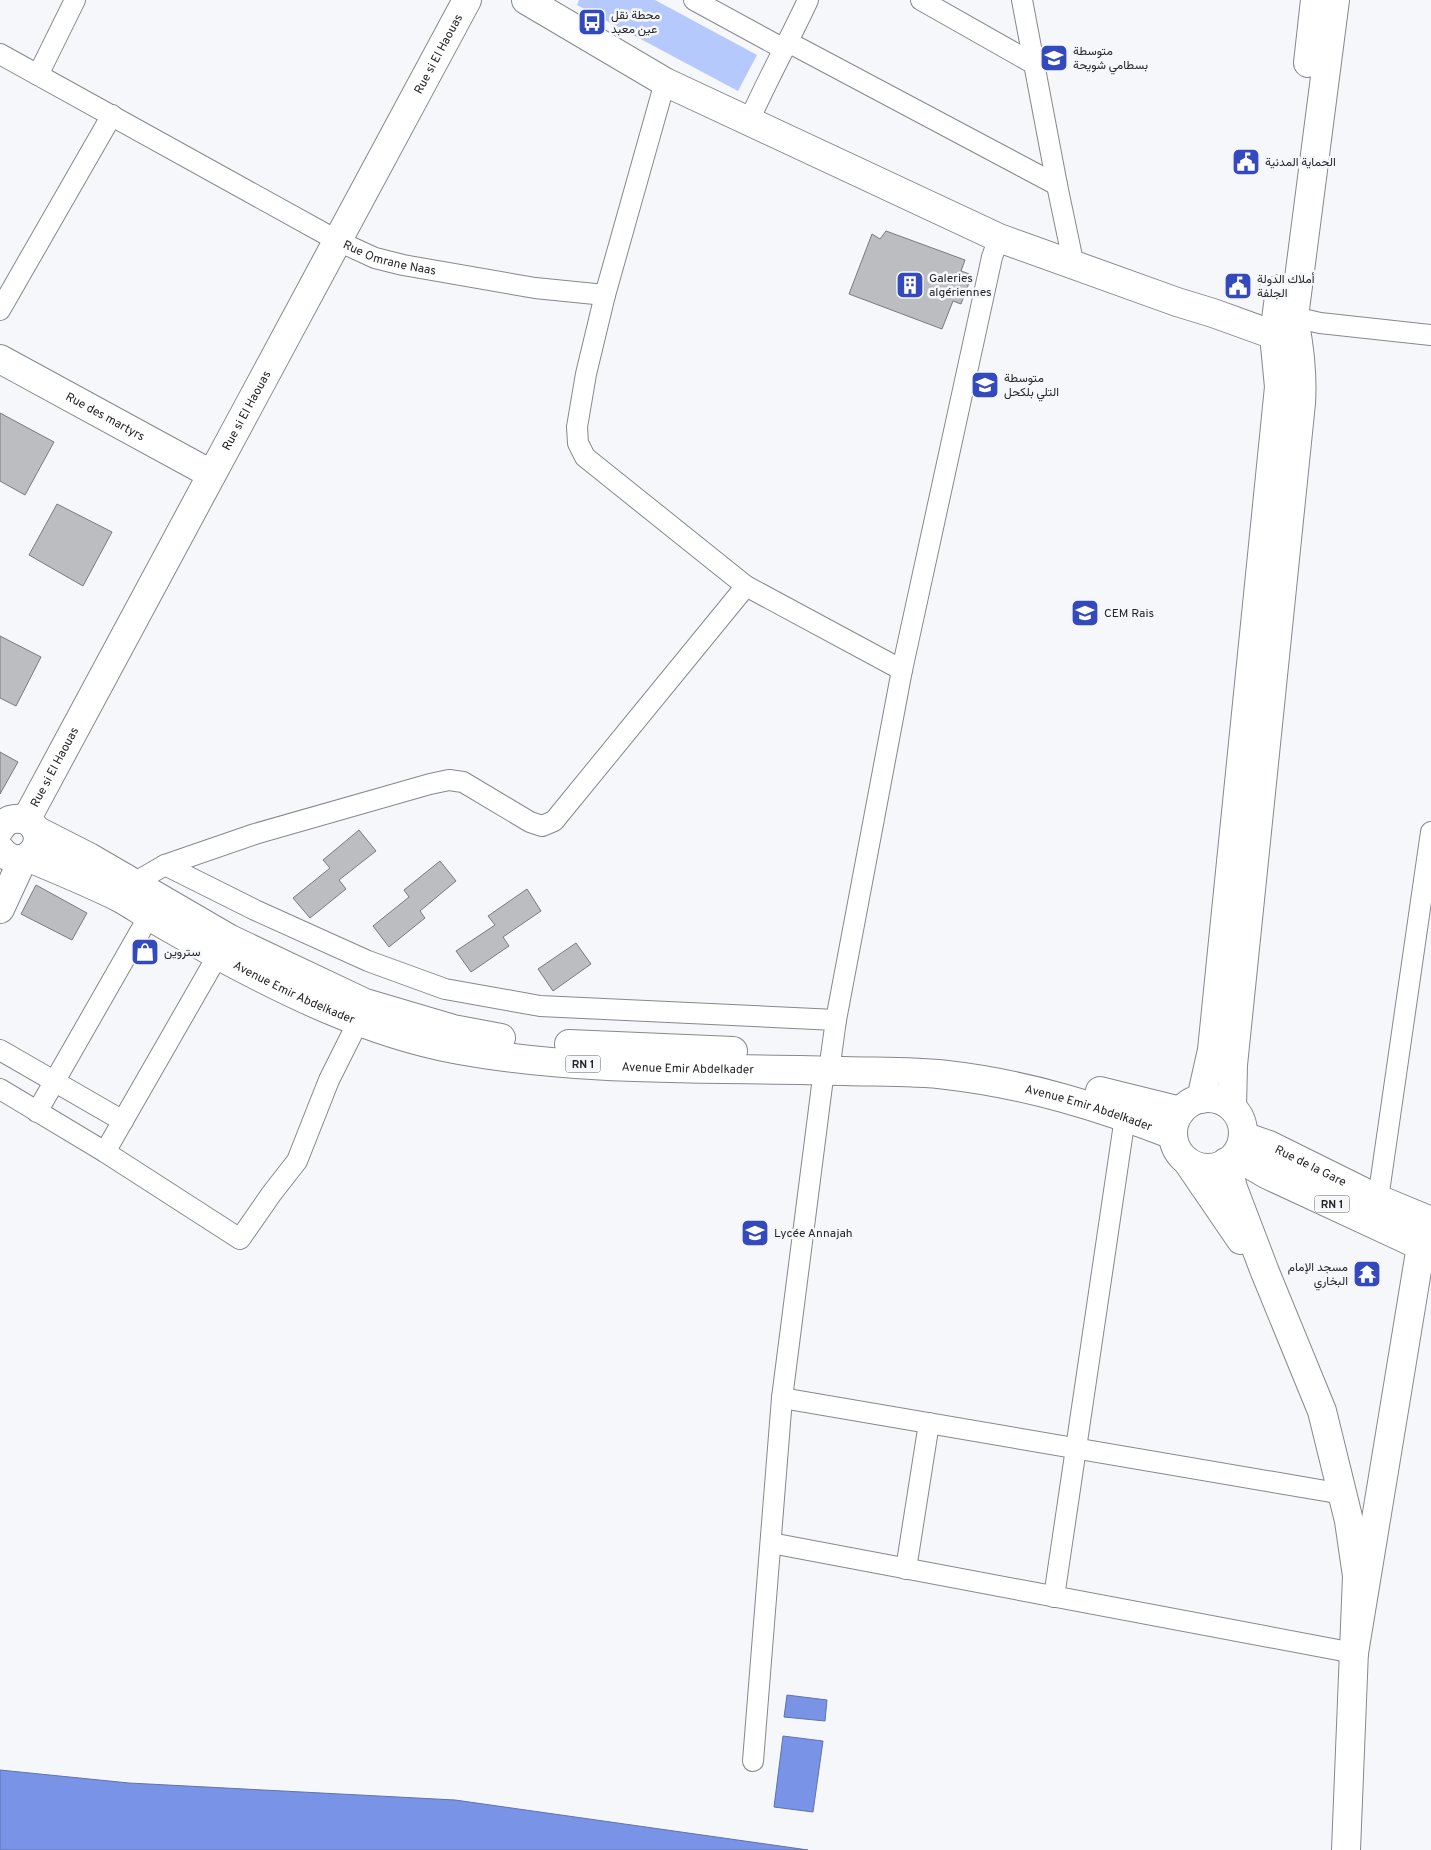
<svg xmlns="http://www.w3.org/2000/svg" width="1431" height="1850" font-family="Overpass,Vazirmatn,sans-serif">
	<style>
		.green { fill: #b6c9fd }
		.water { fill: #7993e6; stroke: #6072ad }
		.building { fill: #bbbdc0; stroke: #797a7d }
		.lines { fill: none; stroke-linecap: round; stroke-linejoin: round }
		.street-casing { stroke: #86888b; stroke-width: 22 }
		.secondary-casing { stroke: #86888b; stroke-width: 30 }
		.primary-casing { stroke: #86888b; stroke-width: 30 }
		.street { stroke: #fff; stroke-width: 20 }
		.secondary { stroke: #fff; stroke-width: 28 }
		.primary { stroke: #fff; stroke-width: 28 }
		.labels { text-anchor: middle; stroke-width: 5; stroke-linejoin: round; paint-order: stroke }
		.shield { fill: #f5f7fa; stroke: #636466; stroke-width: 1 }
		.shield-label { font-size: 11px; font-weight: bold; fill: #252527 }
		.poi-label { font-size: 12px; fill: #252527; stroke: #f5f7fa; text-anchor: start }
		.street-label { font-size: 12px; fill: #252527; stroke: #f5f7fa }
	</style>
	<rect width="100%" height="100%" fill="#f5f7fa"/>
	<!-- green -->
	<path class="green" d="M 579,0 L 655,0 L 757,55 L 738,91 L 577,5 Z"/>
	<!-- water -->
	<path class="water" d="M 787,1695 L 827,1700 L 825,1721 L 784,1717 Z
		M 783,1736 L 823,1741 L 813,1812 L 774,1807 Z
		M 0,1770 L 129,1783 L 455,1800 L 808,1850 L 0,1850 Z"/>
	<!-- building -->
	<path class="building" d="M 886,231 L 965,260 L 961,271 L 972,275 L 961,304 L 953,301 L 942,329 L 849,294 L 872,234 L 880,239 Z
		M 0,413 L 54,442 L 25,495 L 0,481 Z
		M 57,504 L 112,532 L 83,586 L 29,555 Z
		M 0,636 L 41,657 L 16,706 L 0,698 Z
		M 0,752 L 18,762 L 0,794 Z
		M 359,830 L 376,851 L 339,880 L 346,889 L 310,918 L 293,898 L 330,868 L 323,860 Z
		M 440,861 L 456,881 L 420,911 L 425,918 L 389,947 L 373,926 L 409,897 L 404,890 Z
		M 36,885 L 87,913 L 72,940 L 21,914 Z
		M 527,889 L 541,911 L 503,937 L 509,946 L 471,972 L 456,951 L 495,925 L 488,916 Z
		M 576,943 L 591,964 L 553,991 L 538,969 Z"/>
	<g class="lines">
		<defs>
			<g id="street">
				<path d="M 694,0 L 784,49"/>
				<path d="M 921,0 L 1034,64"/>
				<path d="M 1022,0 L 1057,185 L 1074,266"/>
				<path d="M 788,42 L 1057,185"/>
				<path id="s1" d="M 0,54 L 338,241 L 375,258 L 403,265 L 535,288 L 605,295 L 665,82"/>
				<path d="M 38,75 L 75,0"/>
				<path d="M 749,121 C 767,80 789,41 808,0"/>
				<path d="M 605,295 L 586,374 L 577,427 L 578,443 L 585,457 L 746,586 L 902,670"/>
				<path d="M 0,310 L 112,115"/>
				<path d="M 1294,317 L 1320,323 L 1431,335"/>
				<path d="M 165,865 L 255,910 L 368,961 L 445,989 L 540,1006 L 836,1020"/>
				<path d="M 128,892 L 134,883 L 165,865 L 255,834 L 430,784 L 449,780 L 463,782 L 530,822 L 542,826 L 554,821 L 746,586"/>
				<path d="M 0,1050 L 123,1121"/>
				<path d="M 831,1056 L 836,1020 L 902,670 L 992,257 L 999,238"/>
				<path d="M 0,1089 L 105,1152 L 240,1239 L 272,1193 L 297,1161 L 329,1080 L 358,1022"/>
				<path d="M 37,1112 L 149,916"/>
				<path d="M 105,1152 L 218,955"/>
				<path d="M 1378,1199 L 1431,832"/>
				<path d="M 782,1398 L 1343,1494"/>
				<path d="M 771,1543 L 1354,1653"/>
				<path d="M 906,1569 L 929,1423"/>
				<path d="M 1054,1597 L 1125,1117"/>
				<path d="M 753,1761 L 782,1398 L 824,1070"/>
			</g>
			<g id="secondary">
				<path d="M 526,0 L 665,82 L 999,238 L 1177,302 L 1213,313 L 1274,335 L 1292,339"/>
				<path d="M 1308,63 L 1315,0"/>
				<path id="s2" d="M 0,359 L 211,474"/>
				<path id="s3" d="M 26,820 C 172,546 321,274 467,0"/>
				<path d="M 0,909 L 23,859"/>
				<path d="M 1201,1099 L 1212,1050 L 1279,387 L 1274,335 L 1280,289"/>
				<path d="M 1232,1107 L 1233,1065 L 1301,403 C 1303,374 1299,346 1294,317 L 1335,0"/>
				<path d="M 1187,1161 L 1241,1240"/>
				<path d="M 1226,1162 L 1233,1188 L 1265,1272 L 1322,1411 L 1349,1521 L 1357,1576 L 1346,1850"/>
			</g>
			<g id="primary">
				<path d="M 0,829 C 6,819 15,817 26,820 C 56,838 22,878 0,849"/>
				<path d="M 36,830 L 89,857 L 230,939 L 365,1003 L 453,1029 L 501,1038"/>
				<path id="s4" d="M 27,857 C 58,870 90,883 120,898 C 131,904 141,911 151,917 C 172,930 193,941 214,953 C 289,994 370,1033 454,1049 C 582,1073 715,1067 845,1071 C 878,1072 914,1071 947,1075 C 1026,1084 1100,1107 1173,1135"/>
				<path d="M 569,1044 L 733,1051"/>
				<path d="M 1100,1091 L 1181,1111"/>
				<circle cx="1208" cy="1133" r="35"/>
				<path id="s5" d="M 1243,1136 L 1269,1145 L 1378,1199 L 1431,1221"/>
				<path d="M 1235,1156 L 1268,1175 L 1421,1246 L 1431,1249"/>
				<path d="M 1354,1653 L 1421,1246"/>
			</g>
		</defs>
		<!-- street casing -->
		<use href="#street" class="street-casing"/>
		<!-- secondary casing -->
		<use href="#secondary" class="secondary-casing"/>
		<!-- primary casing -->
		<use href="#primary" class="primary-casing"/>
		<!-- street -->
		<use href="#street" class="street"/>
		<!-- secondary -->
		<use href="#secondary" class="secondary"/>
		<!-- primary -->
		<use href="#primary" class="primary"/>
	</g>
	<!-- icons -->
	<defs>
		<symbol id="bus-square" viewBox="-11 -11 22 22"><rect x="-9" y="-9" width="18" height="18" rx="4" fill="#344abc" stroke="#f5f7fa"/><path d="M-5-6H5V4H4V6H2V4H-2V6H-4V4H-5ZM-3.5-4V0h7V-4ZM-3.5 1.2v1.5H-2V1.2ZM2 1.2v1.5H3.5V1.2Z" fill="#fff"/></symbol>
		<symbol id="school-square" viewBox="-11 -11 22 22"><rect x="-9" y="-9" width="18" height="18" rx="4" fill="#344abc" stroke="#f5f7fa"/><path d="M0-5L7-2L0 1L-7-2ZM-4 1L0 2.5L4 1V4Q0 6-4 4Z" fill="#fff"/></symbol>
		<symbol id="civic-square" viewBox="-11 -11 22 22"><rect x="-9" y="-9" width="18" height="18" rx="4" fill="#344abc" stroke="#f5f7fa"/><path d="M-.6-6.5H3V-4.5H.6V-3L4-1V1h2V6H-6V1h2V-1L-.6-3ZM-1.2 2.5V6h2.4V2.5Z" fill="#fff"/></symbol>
		<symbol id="building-square" viewBox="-11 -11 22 22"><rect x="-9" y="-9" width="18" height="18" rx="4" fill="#344abc" stroke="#f5f7fa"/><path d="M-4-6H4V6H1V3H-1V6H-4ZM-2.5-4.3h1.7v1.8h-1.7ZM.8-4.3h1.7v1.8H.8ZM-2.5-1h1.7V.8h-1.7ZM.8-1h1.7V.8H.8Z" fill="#fff"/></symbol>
		<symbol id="shop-square" viewBox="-11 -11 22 22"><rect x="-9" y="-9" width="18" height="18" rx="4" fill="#344abc" stroke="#f5f7fa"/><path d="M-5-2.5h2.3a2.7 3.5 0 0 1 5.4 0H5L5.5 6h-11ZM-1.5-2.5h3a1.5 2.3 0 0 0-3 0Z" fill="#fff"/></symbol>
		<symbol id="temple-square" viewBox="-11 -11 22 22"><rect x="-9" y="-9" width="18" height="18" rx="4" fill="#344abc" stroke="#f5f7fa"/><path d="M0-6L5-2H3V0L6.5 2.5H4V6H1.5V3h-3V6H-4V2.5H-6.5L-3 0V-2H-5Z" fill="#fff"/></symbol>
	</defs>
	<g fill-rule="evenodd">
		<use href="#bus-square" x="576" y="6" width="32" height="32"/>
		<use href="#school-square" x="1038" y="42" width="32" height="32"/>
		<use href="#civic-square" x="1230" y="146" width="32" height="32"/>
		<use href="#building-square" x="894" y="269" width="32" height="32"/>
		<use href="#civic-square" x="1222" y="270" width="32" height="32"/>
		<use href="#school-square" x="969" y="369" width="32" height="32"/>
		<use href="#school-square" x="1069" y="597" width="32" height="32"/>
		<use href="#shop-square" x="129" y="936" width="32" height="32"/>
		<use href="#school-square" x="739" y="1217" width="32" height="32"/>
		<use href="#temple-square" x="1351" y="1258" width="32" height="32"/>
	</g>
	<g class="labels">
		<!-- shield labels -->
		<g class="shield">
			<rect x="565.5" y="1055.5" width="35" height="17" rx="4"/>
			<rect x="1314.5" y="1195.5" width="35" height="17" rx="4"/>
		</g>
		<g class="shield-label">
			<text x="583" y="1068">RN 1</text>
			<text x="1332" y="1208">RN 1</text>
		</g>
		<!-- poi labels -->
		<g class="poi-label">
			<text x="611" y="19">محطة نقل<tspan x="611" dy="14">عين معبد</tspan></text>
			<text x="1073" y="55">متوسطة<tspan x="1073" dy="14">بسطامي شويحة</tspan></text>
			<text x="1265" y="166">الحماية المدنية</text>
			<text x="929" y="282">Galeries<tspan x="929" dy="14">algériennes</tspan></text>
			<text x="1257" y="283">أملاك الدولة<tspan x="1257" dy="14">الجلفة</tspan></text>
			<text x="1004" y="382">متوسطة<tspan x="1004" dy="14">التلي بلكحل</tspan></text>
			<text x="1104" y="617">CEM Rais</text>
			<text x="164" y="956">ستروين</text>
			<text x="774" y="1237">Lycée Annajah</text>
			<text x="1348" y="1271" text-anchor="end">مسجد الإمام<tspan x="1348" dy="14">البخاري</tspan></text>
		</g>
		<!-- street labels -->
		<g class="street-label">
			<text dy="4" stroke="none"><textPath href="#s3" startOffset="870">Rue si El Haouas</textPath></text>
			<text dy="4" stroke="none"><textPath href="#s1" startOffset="441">Rue Omrane Naas</textPath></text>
			<text dy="4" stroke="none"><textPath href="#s3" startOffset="465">Rue si El Haouas</textPath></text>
			<text dy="4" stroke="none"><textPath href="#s2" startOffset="120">Rue des martyrs</textPath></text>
			<text dy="4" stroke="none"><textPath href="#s3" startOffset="60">Rue si El Haouas</textPath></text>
			<text dy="4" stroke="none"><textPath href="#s4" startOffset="300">Avenue Emir Abdelkader</textPath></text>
			<text dy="4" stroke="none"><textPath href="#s4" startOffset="705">Avenue Emir Abdelkader</textPath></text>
			<text dy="4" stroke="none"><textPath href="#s4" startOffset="1110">Avenue Emir Abdelkader</textPath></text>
			<text dy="4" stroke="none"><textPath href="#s5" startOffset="74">Rue de la Gare</textPath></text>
		</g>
	</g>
</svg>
